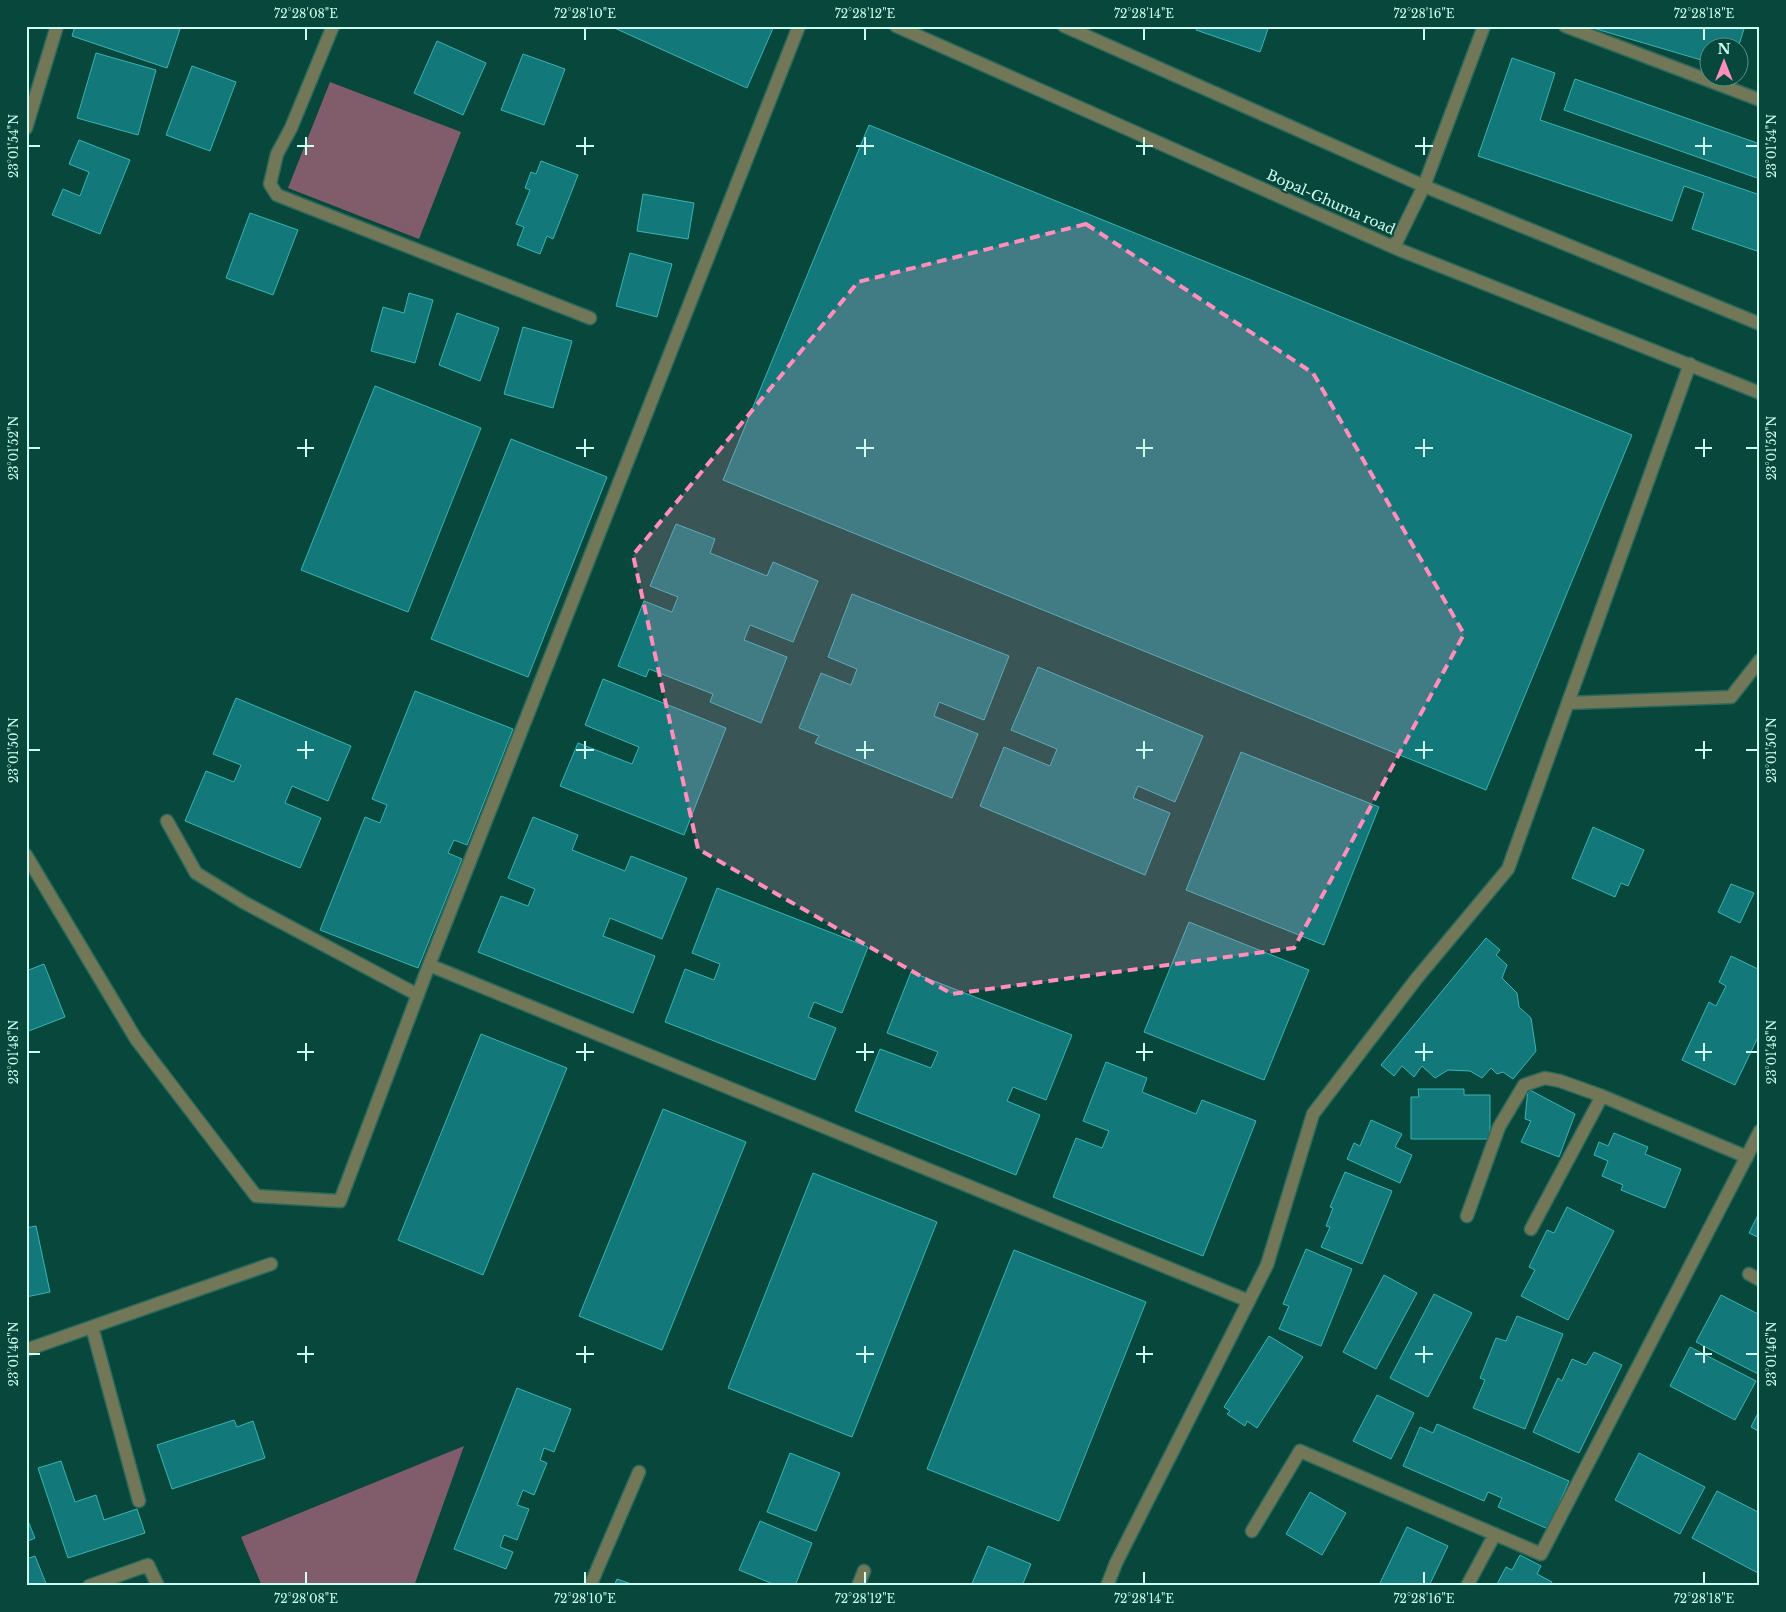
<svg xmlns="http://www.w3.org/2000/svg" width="1786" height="1612" font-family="'Libre Baskerville',serif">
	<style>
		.green { fill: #815c6a }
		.building { fill: #127879; stroke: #38b4b5 }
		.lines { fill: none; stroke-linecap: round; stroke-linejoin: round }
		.minor-casing { stroke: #2c695c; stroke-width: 15 }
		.minor { stroke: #717757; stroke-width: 12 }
		.marked { fill: #ff8ebb; fill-opacity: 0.2; stroke: #ff8ebb; stroke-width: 4; stroke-dasharray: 10 6; stroke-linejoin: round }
		.ticks { fill: none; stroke: #cefef0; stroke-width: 2 }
		.labels { text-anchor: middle; stroke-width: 4; stroke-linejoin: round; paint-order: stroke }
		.street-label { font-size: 14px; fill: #cefef0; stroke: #08483c }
		.neatline { fill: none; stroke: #cefef0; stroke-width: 2 }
		.ticks-label { font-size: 12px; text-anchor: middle; fill: #cefef0 }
	</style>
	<rect width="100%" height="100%" fill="#08483c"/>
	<!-- green -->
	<path class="green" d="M 330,82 L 461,132 L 419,239 L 288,188 Z
		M 464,1446 L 414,1586 L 262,1586 L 241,1537 Z"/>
	<!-- building -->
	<path class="building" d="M 75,26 L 181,26 L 167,68 L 72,36 Z
		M 610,26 L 774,26 L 747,88 Z
		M 1198,26 L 1269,26 L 1260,52 L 1196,30 Z
		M 1586,26 L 1735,26 L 1744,29 L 1738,48 L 1708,48 L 1708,62 Z
		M 437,41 L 486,63 L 463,115 L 414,93 Z
		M 96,53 L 156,70 L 138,135 L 77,118 Z
		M 523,54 L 565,69 L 544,125 L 501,110 Z
		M 1512,58 L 1555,73 L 1540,120 L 1760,195 L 1760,252 L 1692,229 L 1704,193 L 1684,186 L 1672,221 L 1478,156 Z
		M 192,66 L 236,82 L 210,151 L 166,135 Z
		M 1575,79 L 1760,144 L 1760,179 L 1564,110 Z
		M 869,125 L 1632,435 L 1486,790 L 723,480 Z
		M 79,140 L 130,160 L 100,234 L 52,215 L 63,189 L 80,196 L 89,172 L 69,164 Z
		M 541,161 L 578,175 L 553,239 L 547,236 L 540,254 L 517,245 L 524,227 L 516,224 L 530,190 L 525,188 L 531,172 L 536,174 Z
		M 643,194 L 694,203 L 688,239 L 637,231 Z
		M 250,213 L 298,230 L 273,295 L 226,278 Z
		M 630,253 L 672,264 L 657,317 L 616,306 Z
		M 409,293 L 433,300 L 415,363 L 371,351 L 383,307 L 404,313 Z
		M 457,313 L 499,328 L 480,381 L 439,365 Z
		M 523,327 L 572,341 L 553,408 L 504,394 Z
		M 375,386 L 481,428 L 408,612 L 301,570 Z
		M 511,439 L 607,477 L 528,677 L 431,639 Z
		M 676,524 L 715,539 L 710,553 L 767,576 L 773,562 L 818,581 L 793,642 L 750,625 L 744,640 L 787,657 L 761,723 L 710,702 L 713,694 L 649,669 L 646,677 L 618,666 L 644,601 L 672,612 L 678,597 L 650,586 Z
		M 852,594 L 1009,656 L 984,720 L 939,702 L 934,716 L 978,734 L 952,798 L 815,743 L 819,736 L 799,728 L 821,673 L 851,685 L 857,669 L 828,657 Z
		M 1038,667 L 1203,736 L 1175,802 L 1138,786 L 1133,798 L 1170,813 L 1145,875 L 980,806 L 1004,747 L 1050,766 L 1057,749 L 1011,730 Z
		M 603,679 L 726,728 L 684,835 L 560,786 L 578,743 L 632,764 L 639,747 L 585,725 Z
		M 415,691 L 513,729 L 467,845 L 454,840 L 448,853 L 462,859 L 418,968 L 320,930 L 365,817 L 380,823 L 387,805 L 372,799 Z
		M 236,698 L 351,746 L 328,801 L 292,786 L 285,803 L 321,818 L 300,868 L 185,821 L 206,771 L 234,782 L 241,765 L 213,754 Z
		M 1241,752 L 1379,807 L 1324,945 L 1186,890 Z
		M 533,817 L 578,835 L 572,850 L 625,871 L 631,856 L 687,878 L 662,939 L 610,918 L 603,936 L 655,956 L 633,1013 L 478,952 L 501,896 L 528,906 L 535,889 L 508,878 Z
		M 1593,827 L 1644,850 L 1628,886 L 1621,883 L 1615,897 L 1572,878 Z
		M 1731,884 L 1754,893 L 1740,923 L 1718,912 Z
		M 717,888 L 868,947 L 842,1013 L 814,1002 L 808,1017 L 836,1028 L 815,1080 L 665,1022 L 685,969 L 714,980 L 720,964 L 692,953 Z
		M 1189,922 L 1309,970 L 1264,1080 L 1144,1032 Z
		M 1486,938 L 1500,950 L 1496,955 L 1507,965 L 1502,978 L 1517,993 L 1519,1007 L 1531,1018 L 1536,1051 L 1513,1079 L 1503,1072 L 1497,1074 L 1491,1068 L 1482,1078 L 1470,1071 L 1448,1070 L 1435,1078 L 1422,1066 L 1414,1077 L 1402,1066 L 1394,1076 L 1381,1065 Z
		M 1731,956 L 1760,970 L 1760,1033 L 1735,1085 L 1682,1060 L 1709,1002 L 1716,1006 L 1726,986 L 1719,982 Z
		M 44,964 L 65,1017 L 26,1032 L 26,971 Z
		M 911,972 L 1072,1035 L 1046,1100 L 1013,1087 L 1007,1101 L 1040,1115 L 1016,1175 L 855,1111 L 880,1049 L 931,1068 L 938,1052 L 887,1033 Z
		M 481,1034 L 567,1068 L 483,1275 L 398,1240 Z
		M 1106,1062 L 1147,1078 L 1142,1092 L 1196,1114 L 1202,1100 L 1256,1121 L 1203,1256 L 1053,1197 L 1076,1138 L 1102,1148 L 1109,1131 L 1083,1121 Z
		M 1418,1089 L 1464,1089 L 1464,1095 L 1490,1095 L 1490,1139 L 1411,1139 L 1411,1097 L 1419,1097 Z
		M 1528,1089 L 1575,1114 L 1559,1157 L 1521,1142 L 1531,1121 L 1525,1119 Z
		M 663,1109 L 746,1142 L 662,1350 L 579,1316 Z
		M 1371,1120 L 1402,1134 L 1395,1147 L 1412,1155 L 1400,1183 L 1347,1159 L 1354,1143 L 1360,1146 Z
		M 1614,1133 L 1648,1147 L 1645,1154 L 1681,1169 L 1665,1208 L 1621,1190 L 1623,1185 L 1602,1176 L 1608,1161 L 1594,1155 L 1599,1142 L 1608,1146 Z
		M 1345,1172 L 1392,1191 L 1362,1264 L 1321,1247 L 1330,1227 L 1326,1226 L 1333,1208 L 1330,1207 Z
		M 813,1173 L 937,1222 L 852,1437 L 728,1388 Z
		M 1567,1207 L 1614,1231 L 1568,1320 L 1521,1296 L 1535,1270 L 1529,1267 L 1547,1230 L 1554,1233 Z
		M 1760,1211 L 1760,1238 L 1749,1233 Z
		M 36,1226 L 50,1292 L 26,1297 L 26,1228 Z
		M 1306,1249 L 1352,1269 L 1321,1346 L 1279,1329 L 1289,1306 L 1283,1304 Z
		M 1014,1250 L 1146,1302 L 1059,1521 L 927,1469 Z
		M 1384,1275 L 1417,1293 L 1376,1369 L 1343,1352 Z
		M 1434,1294 L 1472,1313 L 1428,1397 L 1390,1378 Z
		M 1721,1295 L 1760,1315 L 1760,1375 L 1696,1342 Z
		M 1517,1316 L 1563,1334 L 1525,1429 L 1473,1408 L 1485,1380 L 1480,1378 L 1496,1338 L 1506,1341 Z
		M 1269,1336 L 1303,1357 L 1257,1428 L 1247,1421 L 1245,1426 L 1227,1414 L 1230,1411 L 1224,1407 Z
		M 1690,1347 L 1756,1381 L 1735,1420 L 1670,1386 Z
		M 1594,1352 L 1622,1365 L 1579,1453 L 1533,1432 L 1558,1378 L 1562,1381 L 1572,1359 L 1586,1365 Z
		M 517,1388 L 571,1409 L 554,1452 L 544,1448 L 540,1460 L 547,1463 L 534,1495 L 523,1490 L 517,1505 L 529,1509 L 517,1540 L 504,1535 L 500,1547 L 513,1552 L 506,1569 L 454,1549 Z
		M 1377,1395 L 1414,1413 L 1391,1459 L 1353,1441 Z
		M 1760,1409 L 1760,1432 L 1751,1427 Z
		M 234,1420 L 237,1427 L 253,1421 L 265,1458 L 172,1489 L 157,1445 Z
		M 1437,1424 L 1569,1481 L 1548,1529 L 1498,1507 L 1502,1498 L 1488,1492 L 1484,1501 L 1403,1466 L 1420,1427 L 1433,1433 Z
		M 790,1453 L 840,1473 L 816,1531 L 767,1512 Z
		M 1639,1453 L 1705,1487 L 1680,1534 L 1615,1500 Z
		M 61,1461 L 75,1502 L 96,1495 L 104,1520 L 137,1509 L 145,1533 L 68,1558 L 38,1468 Z
		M 1717,1491 L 1760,1513 L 1760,1568 L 1758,1573 L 1692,1538 Z
		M 1310,1492 L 1346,1513 L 1322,1555 L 1286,1534 Z
		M 26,1516 L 35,1538 L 26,1542 Z
		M 760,1521 L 812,1543 L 795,1586 L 778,1586 L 739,1570 Z
		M 1407,1527 L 1448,1546 L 1429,1586 L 1386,1586 L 1380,1583 Z
		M 988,1546 L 1031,1564 L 1022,1586 L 971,1586 Z
		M 1520,1555 L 1541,1566 L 1537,1574 L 1552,1582 L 1550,1586 L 1496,1586 L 1506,1567 L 1512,1570 Z
		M 35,1556 L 47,1586 L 26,1586 L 26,1559 Z
		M 617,1579 L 637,1586 L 614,1586 Z"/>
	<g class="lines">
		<defs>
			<path id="minor" d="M 333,26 L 291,128 L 277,154 L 270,184 L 277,195 L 590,318
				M 896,26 L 1400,250 L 1760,393
				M 1064,26 L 1424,186 L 1760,324
				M 1565,26 L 1760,100
				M 26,128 L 57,26
				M 1394,247 L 1424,186 L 1484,26
				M 1568,703 L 1731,697 L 1760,660
				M 167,821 L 196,873 L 245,903 L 418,995
				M 26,855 L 136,1039 L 256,1196 L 340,1201 L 429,965 L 799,26
				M 429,965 L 1249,1301
				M 1467,1216 L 1499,1127 L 1524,1085 L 1545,1078 L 1560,1081 L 1602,1096 L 1747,1157
				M 1531,1229 L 1602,1096
				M 1749,1274 L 1760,1280
				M 92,1327 L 139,1501
				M 26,1350 L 271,1264
				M 1252,1531 L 1300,1451 L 1541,1554 L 1760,1131
				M 89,1586 L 148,1565 L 158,1586
				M 590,1586 L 639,1472
				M 858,1586 L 864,1571
				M 1107,1586 L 1116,1563 L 1267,1265 L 1313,1114 L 1417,978 L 1508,869 L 1690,364
				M 1467,1586 L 1495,1534"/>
		</defs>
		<!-- minor casing -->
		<use href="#minor" class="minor-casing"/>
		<!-- minor -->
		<use href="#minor" class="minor"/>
	</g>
	<!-- marked area -->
	<path class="marked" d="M 1086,224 L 1313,373 L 1464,634 L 1294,948 L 952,994 L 698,849 L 633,555 L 858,282 Z"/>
	<!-- ticks -->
	<path class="ticks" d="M 306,28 L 306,40M 585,28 L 585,40M 865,28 L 865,40M 1144,28 L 1144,40M 1424,28 L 1424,40M 1704,28 L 1704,40M 306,137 L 306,155M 585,137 L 585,155M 865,137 L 865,155M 1144,137 L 1144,155M 1424,137 L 1424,155M 1704,137 L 1704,155M 28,146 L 40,146M 297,146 L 314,146M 576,146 L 594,146M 856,146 L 874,146M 1136,146 L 1153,146M 1415,146 L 1433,146M 1695,146 L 1712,146M 1746,146 L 1758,146M 306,439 L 306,457M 585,439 L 585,457M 865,439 L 865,457M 1144,439 L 1144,457M 1424,439 L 1424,457M 1704,439 L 1704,457M 28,448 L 40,448M 297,448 L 314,448M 576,448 L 594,448M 856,448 L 874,448M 1136,448 L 1153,448M 1415,448 L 1433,448M 1695,448 L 1712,448M 1746,448 L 1758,448M 306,741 L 306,759M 585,741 L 585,759M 865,741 L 865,759M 1144,741 L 1144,759M 1424,741 L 1424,759M 1704,741 L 1704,759M 28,750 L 40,750M 297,750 L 314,750M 576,750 L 594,750M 856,750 L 874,750M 1136,750 L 1153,750M 1415,750 L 1433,750M 1695,750 L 1712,750M 1746,750 L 1758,750M 306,1043 L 306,1061M 585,1043 L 585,1061M 865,1043 L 865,1061M 1144,1043 L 1144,1061M 1424,1043 L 1424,1061M 1704,1043 L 1704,1061M 28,1052 L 40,1052M 297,1052 L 314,1052M 576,1052 L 594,1052M 856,1052 L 874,1052M 1136,1052 L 1153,1052M 1415,1052 L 1433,1052M 1695,1052 L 1712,1052M 1746,1052 L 1758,1052M 306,1346 L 306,1363M 585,1346 L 585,1363M 865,1346 L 865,1363M 1144,1346 L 1144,1363M 1424,1346 L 1424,1363M 1704,1346 L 1704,1363M 28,1354 L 40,1354M 297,1354 L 314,1354M 576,1354 L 594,1354M 856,1354 L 874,1354M 1136,1354 L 1153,1354M 1415,1354 L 1433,1354M 1695,1354 L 1712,1354M 1746,1354 L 1758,1354M 306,1572 L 306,1584M 585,1572 L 585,1584M 865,1572 L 865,1584M 1144,1572 L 1144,1584M 1424,1572 L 1424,1584M 1704,1572 L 1704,1584"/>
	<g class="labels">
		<!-- street labels -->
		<g class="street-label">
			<text transform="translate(1331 202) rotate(24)" y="5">Bopal-Ghuma road</text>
		</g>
	</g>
	<!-- border -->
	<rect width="1786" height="1612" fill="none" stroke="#08483c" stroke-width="55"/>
	<!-- north arrow -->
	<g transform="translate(1724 62)"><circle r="24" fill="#08483c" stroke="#579184"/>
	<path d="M0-4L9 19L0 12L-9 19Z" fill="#ff8ebb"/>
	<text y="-8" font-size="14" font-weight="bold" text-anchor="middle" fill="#cefef0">N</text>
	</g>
	<rect x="28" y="28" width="1730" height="1556" class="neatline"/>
	<g class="ticks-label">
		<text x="306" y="18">72°28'08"E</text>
		<text x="585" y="18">72°28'10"E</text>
		<text x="865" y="18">72°28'12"E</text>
		<text x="1144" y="18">72°28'14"E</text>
		<text x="1424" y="18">72°28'16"E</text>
		<text x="1704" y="18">72°28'18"E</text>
		<text transform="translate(14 146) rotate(-90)" y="4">23°01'54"N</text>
		<text transform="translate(1772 146) rotate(-90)" y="4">23°01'54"N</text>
		<text transform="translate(14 448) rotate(-90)" y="4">23°01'52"N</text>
		<text transform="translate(1772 448) rotate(-90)" y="4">23°01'52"N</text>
		<text transform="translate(14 750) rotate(-90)" y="4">23°01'50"N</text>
		<text transform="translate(1772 750) rotate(-90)" y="4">23°01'50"N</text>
		<text transform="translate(14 1052) rotate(-90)" y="4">23°01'48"N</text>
		<text transform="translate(1772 1052) rotate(-90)" y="4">23°01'48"N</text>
		<text transform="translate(14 1354) rotate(-90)" y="4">23°01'46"N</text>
		<text transform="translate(1772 1354) rotate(-90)" y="4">23°01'46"N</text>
		<text x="306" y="1603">72°28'08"E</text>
		<text x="585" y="1603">72°28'10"E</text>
		<text x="865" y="1603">72°28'12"E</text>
		<text x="1144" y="1603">72°28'14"E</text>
		<text x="1424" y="1603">72°28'16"E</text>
		<text x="1704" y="1603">72°28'18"E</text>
	</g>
</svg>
